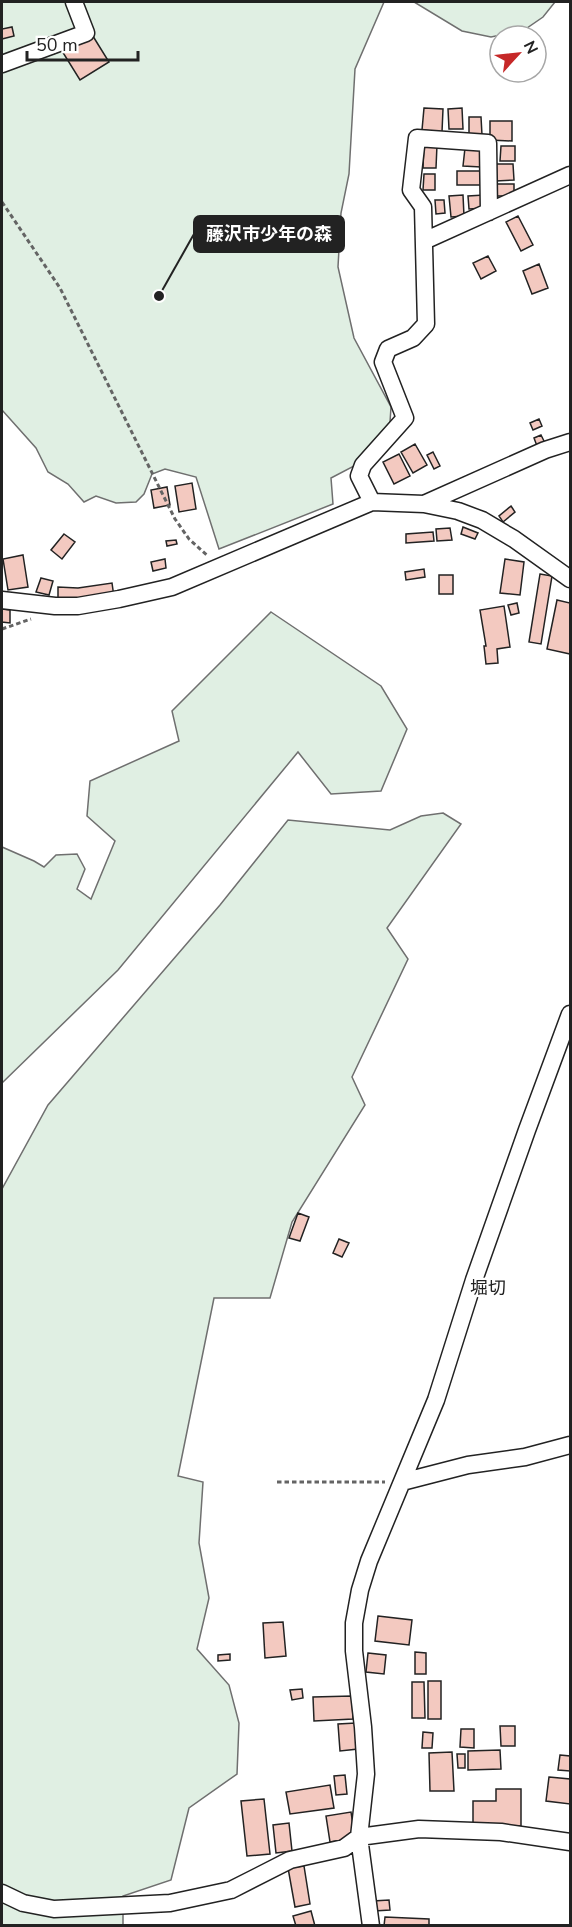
<svg xmlns="http://www.w3.org/2000/svg" width="572" height="1927" font-family="'Nunito Sans','Noto Sans JP',sans-serif">
	<style>
		.green { fill: #e0efe3; stroke: #6f6f6f; stroke-width: 1.5 }
		.building { fill: #f3c9c0; stroke: #222; stroke-width: 1.5 }
		.lines { fill: none; stroke-linecap: round; stroke-linejoin: round }
		.minor-casing { stroke: #222; stroke-width: 19 }
		.path { stroke: #646464; stroke-width: 3; stroke-dasharray: 4.5 3; stroke-linecap: butt }
		.minor { stroke: #fff; stroke-width: 16 }
		.labels { text-anchor: middle; stroke-width: 4.5; stroke-linejoin: round; paint-order: stroke }
		.neighbourhood-label { font-size: 18px; fill: #222; stroke: #fff }
		.leader { fill: none; stroke: #222; stroke-width: 2 }
		.callout-dot { fill: #222; stroke: #fff; stroke-width: 2 }
		.callout { fill: #222; stroke: #222; stroke-width: 2 }
		.callout-label { font-size: 18px; text-anchor: middle; font-weight: bold; fill: #fff }
	</style>
	<rect width="100%" height="100%" fill="#fff"/>
	<!-- green -->
	<path class="green" d="M 2,2 L 384,2 L 355,69 L 349,174 L 341,213 L 338,267 L 354,338 L 391,407 L 389,437 L 358,464 L 331,478 L 333,504 L 219,549 L 196,477 L 165,469 L 152,474 L 144,494 L 136,502 L 116,503 L 96,496 L 84,502 L 68,484 L 48,472 L 36,448 L 2,410 Z
		M 414,2 L 555,2 L 543,17 L 524,30 L 491,37 L 462,31 Z
		M 271,612 L 381,686 L 407,729 L 381,791 L 331,794 L 298,752 L 118,970 L 2,1083 L 2,847 L 34,861 L 44,867 L 56,855 L 77,854 L 85,869 L 77,889 L 91,899 L 115,841 L 87,816 L 90,781 L 179,741 L 172,711 Z
		M 443,813 L 461,824 L 387,928 L 408,959 L 352,1077 L 365,1105 L 292,1222 L 270,1298 L 214,1298 L 178,1476 L 203,1482 L 199,1543 L 209,1598 L 197,1649 L 229,1685 L 239,1723 L 237,1774 L 189,1808 L 171,1880 L 123,1896 L 123,1925 L 2,1926 L 2,1189 L 48,1105 L 220,905 L 288,820 L 390,830 L 421,816 Z"/>
	<!-- building -->
	<path class="building" d="M 12,27 L 14,36 L 2,39 L 2,29 Z
		M 91,33 L 109,62 L 80,80 L 62,51 Z
		M 424,108 L 443,109 L 442,132 L 422,130 Z
		M 462,108 L 463,129 L 449,129 L 448,109 Z
		M 469,117 L 481,117 L 482,135 L 469,136 Z
		M 490,121 L 512,121 L 512,141 L 490,140 Z
		M 424,144 L 437,145 L 436,168 L 423,168 Z
		M 501,146 L 515,146 L 515,161 L 500,161 Z
		M 465,148 L 482,149 L 481,167 L 463,166 Z
		M 495,164 L 513,164 L 514,180 L 496,181 Z
		M 457,171 L 483,171 L 483,185 L 457,185 Z
		M 424,174 L 435,174 L 435,190 L 423,190 Z
		M 495,184 L 514,184 L 514,196 L 495,196 Z
		M 463,195 L 464,216 L 451,217 L 449,196 Z
		M 484,195 L 485,208 L 469,209 L 468,196 Z
		M 435,200 L 444,200 L 445,213 L 436,214 Z
		M 518,216 L 533,245 L 521,251 L 506,222 Z
		M 488,256 L 496,271 L 481,279 L 473,263 Z
		M 539,264 L 548,288 L 532,294 L 523,271 Z
		M 539,419 L 542,426 L 533,430 L 530,423 Z
		M 541,435 L 545,443 L 537,446 L 534,438 Z
		M 415,444 L 427,465 L 413,473 L 401,452 Z
		M 433,452 L 440,466 L 434,469 L 427,455 Z
		M 399,454 L 410,476 L 394,484 L 383,462 Z
		M 192,483 L 196,509 L 179,512 L 175,486 Z
		M 167,487 L 170,505 L 154,508 L 151,490 Z
		M 511,506 L 515,512 L 503,522 L 499,516 Z
		M 463,527 L 478,533 L 475,539 L 461,534 Z
		M 450,528 L 452,540 L 437,541 L 436,529 Z
		M 433,532 L 434,541 L 406,543 L 406,534 Z
		M 64,534 L 75,542 L 62,559 L 51,550 Z
		M 176,540 L 177,544 L 167,546 L 166,541 Z
		M 23,555 L 28,587 L 8,590 L 3,559 Z
		M 165,559 L 166,568 L 153,571 L 151,562 Z
		M 505,559 L 524,562 L 520,595 L 500,593 Z
		M 424,569 L 425,577 L 406,580 L 405,572 Z
		M 540,574 L 552,576 L 541,644 L 529,642 Z
		M 439,575 L 453,575 L 453,594 L 439,594 Z
		M 41,578 L 53,581 L 49,595 L 36,592 Z
		M 112,583 L 114,597 L 58,601 L 58,587 L 78,588 Z
		M 557,600 L 570,603 L 570,654 L 547,649 Z
		M 517,603 L 519,613 L 511,615 L 508,605 Z
		M 504,606 L 510,647 L 497,649 L 498,663 L 486,664 L 484,646 L 486,646 L 480,610 Z
		M 2,609 L 10,610 L 10,623 L 2,622 Z
		M 298,1213 L 309,1217 L 300,1241 L 289,1238 Z
		M 339,1239 L 349,1243 L 342,1257 L 333,1253 Z
		M 378,1616 L 412,1620 L 409,1645 L 375,1641 Z
		M 283,1622 L 286,1656 L 265,1658 L 263,1623 Z
		M 415,1652 L 426,1653 L 426,1674 L 415,1674 Z
		M 368,1653 L 386,1655 L 384,1674 L 366,1672 Z
		M 230,1654 L 230,1660 L 218,1661 L 218,1655 Z
		M 428,1681 L 441,1681 L 441,1719 L 428,1719 Z
		M 412,1682 L 424,1682 L 425,1718 L 412,1718 Z
		M 302,1689 L 303,1698 L 292,1700 L 290,1690 Z
		M 352,1696 L 353,1719 L 314,1721 L 313,1697 Z
		M 356,1723 L 358,1749 L 340,1751 L 338,1724 Z
		M 500,1726 L 515,1726 L 515,1746 L 501,1746 Z
		M 461,1729 L 474,1729 L 474,1748 L 460,1747 Z
		M 423,1732 L 433,1733 L 432,1748 L 422,1748 Z
		M 500,1750 L 501,1769 L 468,1770 L 468,1751 Z
		M 452,1752 L 454,1791 L 430,1791 L 429,1753 Z
		M 457,1754 L 465,1754 L 465,1768 L 458,1768 Z
		M 560,1755 L 570,1756 L 570,1771 L 558,1770 Z
		M 345,1775 L 347,1794 L 336,1795 L 334,1776 Z
		M 549,1777 L 570,1779 L 570,1804 L 546,1801 Z
		M 330,1785 L 334,1808 L 290,1814 L 286,1792 Z
		M 496,1789 L 521,1789 L 521,1826 L 473,1826 L 473,1801 L 496,1801 Z
		M 264,1799 L 270,1854 L 247,1856 L 241,1801 Z
		M 351,1812 L 355,1838 L 330,1842 L 326,1816 Z
		M 289,1823 L 292,1851 L 276,1853 L 273,1825 Z
		M 304,1866 L 310,1904 L 295,1907 L 288,1868 Z
		M 389,1900 L 390,1910 L 374,1911 L 373,1901 Z
		M 311,1911 L 315,1926 L 296,1926 L 293,1916 Z
		M 385,1917 L 429,1919 L 429,1926 L 384,1926 Z"/>
	<g class="lines">
		<defs>
			<path id="minor" d="M 2,64 L 86,33 L 74,2
				M 424,241 L 570,175
				M 372,502 L 359,476 L 363,465 L 405,418 L 383,362 L 388,349 L 413,338 L 426,324 L 423,207 L 411,190 L 417,138 L 488,143 L 489,212
				M 424,504 L 545,450 L 570,442
				M 2,600 L 55,606 L 78,606 L 119,599 L 172,587 L 372,502 L 424,504 L 458,511 L 482,520 L 514,539 L 570,579
				M 402,1482 L 468,1465 L 525,1457 L 570,1445
				M 2,1893 L 23,1903 L 54,1909 L 170,1903 L 231,1890 L 290,1860 L 344,1848 L 359,1837 L 419,1829 L 501,1832 L 570,1842
				M 371,1926 L 359,1837 L 366,1774 L 363,1727 L 354,1651 L 354,1623 L 360,1590 L 369,1561 L 436,1400 L 474,1280 L 527,1130 L 570,1014"/>
		</defs>
		<!-- minor casing -->
		<use href="#minor" class="minor-casing"/>
		<!-- path -->
		<path class="path" d="M 2,202 L 60,288 L 175,519 L 189,539 L 208,556
			M 2,629 L 31,619
			M 277,1482 L 385,1482"/>
		<!-- minor -->
		<use href="#minor" class="minor"/>
	</g>
	<g class="labels">
		<!-- neighbourhood labels -->
		<g class="neighbourhood-label">
			<text x="488" y="1294">堀切</text>
		</g>
	</g>
	<!-- callouts -->
	<path class="leader" d="M159 296L194 234"/>
	<circle class="callout-dot" cx="159" cy="296" r="6"/>
	<rect class="callout" x="194" y="216" width="150" height="36" rx="6"/>
	<g class="callout-label">
		<text x="269" y="240">藤沢市少年の森</text>
	</g>
	<!-- border -->
	<rect width="572" height="1927" fill="none" stroke="#222222" stroke-width="6"/>
	<!-- north arrow -->
	<g transform="translate(518 54) rotate(63)"><circle r="28" fill="#ffffff" stroke="#a7a7a7" stroke-width="1.5"/>
	<path d="M0-4.5L10 22L0 15L-10 22Z" fill="#c62828"/>
	<text y="-9" font-size="16" font-weight="bold" text-anchor="middle" fill="#222222">N</text>
	</g>
	<!-- scale -->
	<path d="M27 51v9h111v-9" fill="none" stroke="#222222" stroke-width="3"/>
	<text x="36" y="51" font-size="18" fill="#222222" stroke="#ffffff" stroke-width="4.5" paint-order="stroke">50 m</text>
</svg>
